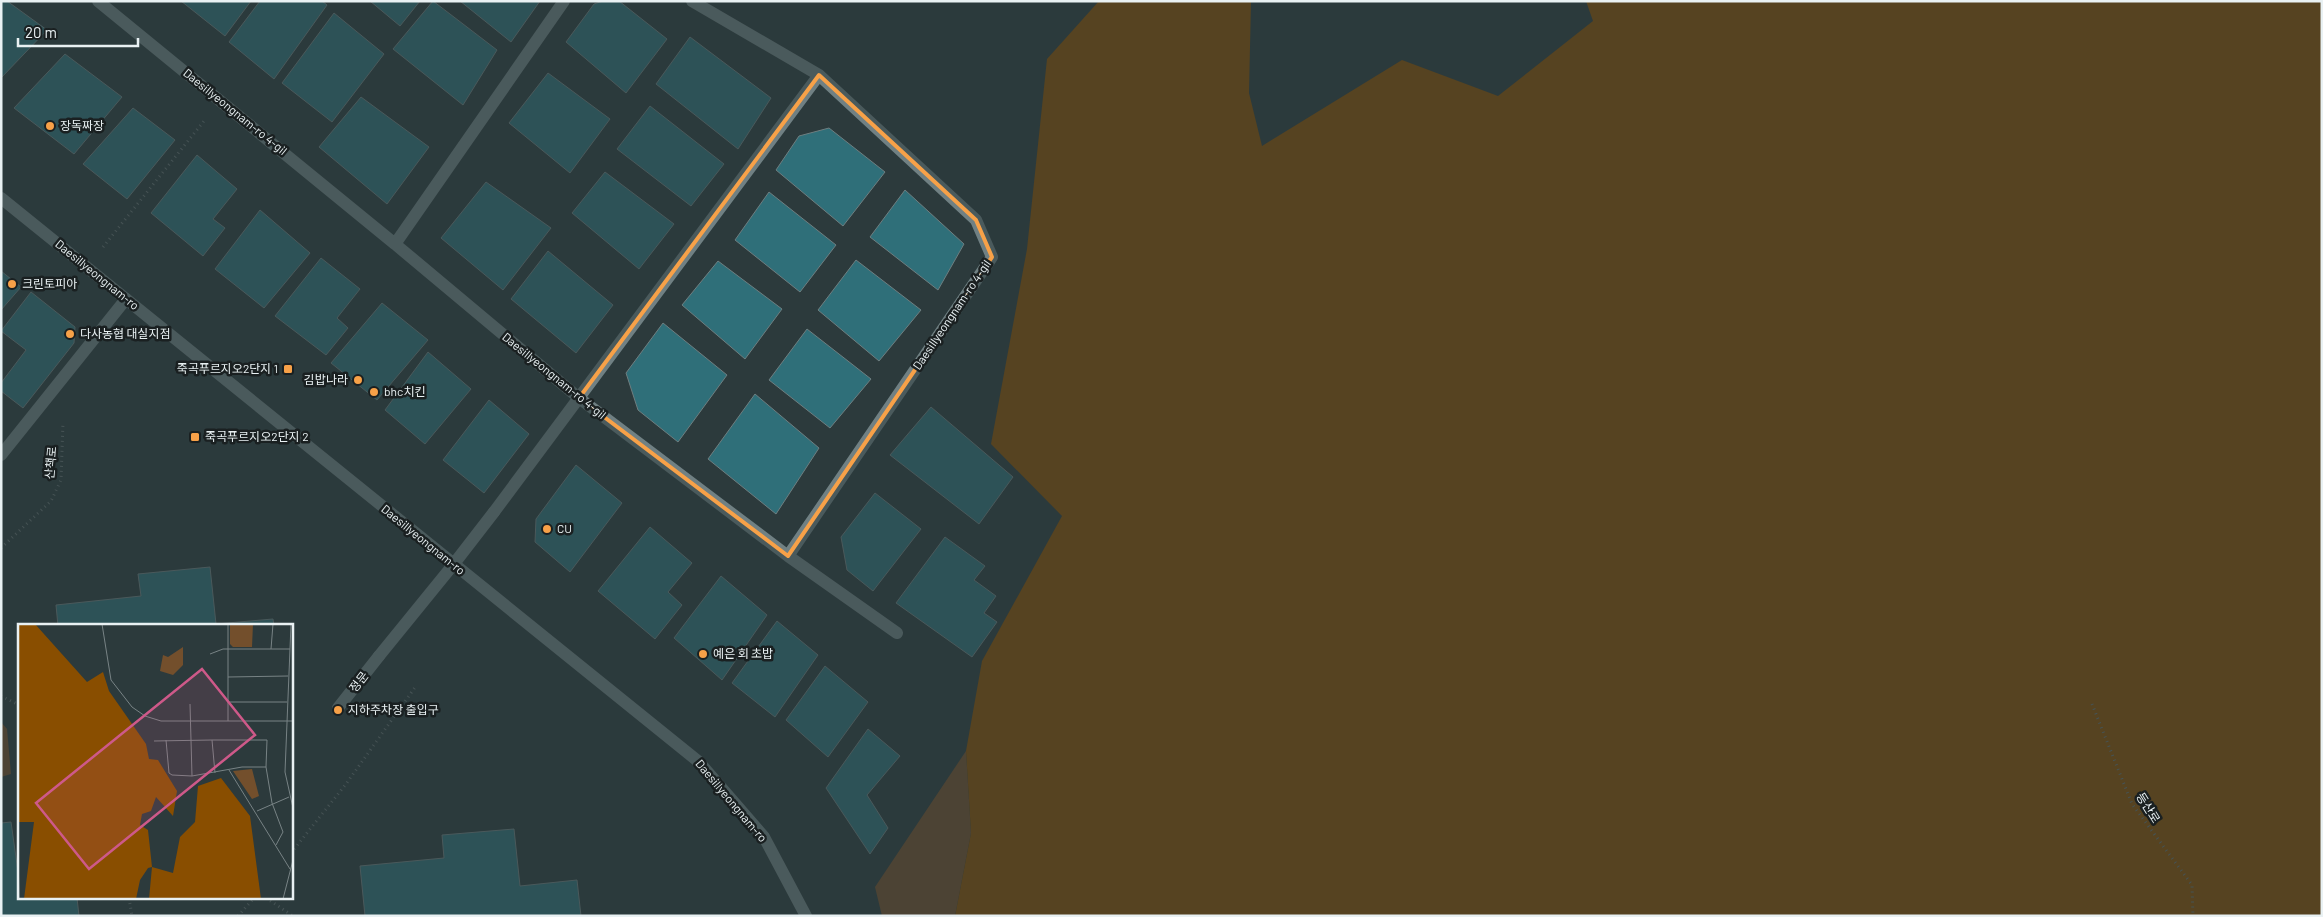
<svg xmlns="http://www.w3.org/2000/svg" width="2323" height="917" font-family="Barlow,'Noto Sans KR',sans-serif">
	<style>
		.green { fill: #734f2c }
		.forest { fill: #894e00 }
		.building { fill: #2f6f79; stroke: #6e7e80 }
		.lines { fill: none; stroke-linecap: round; stroke-linejoin: round }
		.path { stroke: #657173; stroke-width: 3; stroke-dasharray: 1 4; stroke-linecap: butt }
		.service { stroke: #708083; stroke-width: 12 }
		.minor { stroke: #708083; stroke-width: 12 }
		.tertiary { stroke: #708083; stroke-width: 12 }
		.marked { fill: none; stroke: #f7a148; stroke-width: 4; stroke-linejoin: round }
		.poi-dot { fill: #f7a148; stroke: #1a2021; stroke-width: 2 }
		.labels { text-anchor: middle; stroke-width: 5; stroke-linejoin: round; paint-order: stroke }
		.street-label { font-size: 12px; fill: #e9f1f3; stroke: #1a2021 }
		.poi-label { font-size: 12px; fill: #e9f1f3; stroke: #1a2021; text-anchor: start }
		.inset-road { fill: none; stroke: #788385; stroke-width: 1 }
		.view { fill: #ce5989; fill-opacity: 0.15; stroke: #ce5989; stroke-width: 2.5 }
		.inset-edge { fill: none; stroke: #e9f1f3; stroke-width: 2.5 }
	</style>
	<rect width="100%" height="100%" fill="#2c3a3c"/>
	<!-- green -->
	<path class="green" d="M 1,722 L 7,729 L 11,774 L 1,777 Z
		M 966,751 L 971,833 L 955,916 L 882,916 L 875,887 Z"/>
	<!-- forest -->
	<path class="forest" d="M 1099,1 L 1251,1 L 1249,93 L 1262,146 L 1402,60 L 1498,96 L 1593,21 L 1586,1 L 2322,1 L 2322,916 L 955,916 L 971,833 L 966,751 L 982,661 L 1062,516 L 991,444 L 1027,249 L 1047,59 Z"/>
	<!-- building -->
	<path class="building" d="M 1,1 L 7,1 L 47,30 L 1,78 Z
		M 181,1 L 251,1 L 225,36 Z
		M 260,1 L 322,1 L 327,5 L 274,79 L 229,42 Z
		M 370,1 L 420,1 L 400,26 Z
		M 433,1 L 497,50 L 463,105 L 393,49 Z
		M 460,1 L 540,1 L 511,42 Z
		M 603,1 L 619,1 L 667,39 L 626,93 L 566,42 L 594,4 Z
		M 334,13 L 384,54 L 332,122 L 282,83 Z
		M 690,37 L 771,98 L 738,149 L 656,84 Z
		M 65,54 L 122,97 L 74,154 L 14,108 Z
		M 548,73 L 610,119 L 570,173 L 509,123 Z
		M 361,97 L 429,147 L 387,204 L 319,147 Z
		M 650,106 L 724,164 L 691,206 L 617,149 Z
		M 133,108 L 175,140 L 127,199 L 83,164 Z
		M 829,128 L 885,172 L 843,226 L 776,170 L 799,136 Z
		M 197,155 L 237,189 L 213,219 L 225,228 L 203,256 L 151,213 Z
		M 605,172 L 674,224 L 639,269 L 572,213 Z
		M 486,182 L 551,228 L 503,290 L 441,238 Z
		M 905,190 L 964,244 L 938,290 L 870,237 Z
		M 769,192 L 836,245 L 800,292 L 735,240 Z
		M 260,210 L 310,253 L 264,308 L 215,269 Z
		M 548,251 L 613,305 L 576,353 L 511,299 Z
		M 321,258 L 360,289 L 337,318 L 348,328 L 326,355 L 275,316 Z
		M 856,260 L 921,310 L 879,361 L 818,310 Z
		M 718,261 L 782,309 L 745,359 L 682,305 Z
		M 1,271 L 21,287 L 1,310 Z
		M 31,292 L 75,327 L 74,343 L 23,408 L 1,391 L 1,383 L 26,350 L 1,331 Z
		M 382,303 L 428,340 L 377,400 L 331,363 Z
		M 663,323 L 727,375 L 678,442 L 638,410 L 626,373 Z
		M 807,329 L 871,379 L 830,428 L 769,380 Z
		M 428,352 L 471,389 L 425,444 L 385,410 Z
		M 755,394 L 819,448 L 776,514 L 708,459 Z
		M 489,400 L 529,434 L 484,493 L 443,460 Z
		M 931,407 L 1013,477 L 979,524 L 890,455 Z
		M 576,465 L 622,503 L 570,572 L 535,542 L 536,519 Z
		M 875,493 L 921,529 L 873,591 L 847,570 L 841,537 Z
		M 650,527 L 692,563 L 668,592 L 682,605 L 655,639 L 598,591 Z
		M 945,537 L 985,566 L 974,580 L 996,596 L 984,613 L 997,622 L 972,657 L 896,603 Z
		M 210,567 L 216,624 L 273,619 L 274,626 L 58,626 L 56,605 L 141,596 L 138,574 Z
		M 721,576 L 767,615 L 722,680 L 674,638 Z
		M 777,621 L 818,655 L 775,717 L 732,683 Z
		M 825,666 L 868,702 L 828,757 L 786,720 Z
		M 868,729 L 900,756 L 867,795 L 888,828 L 870,854 L 826,788 Z
		M 11,822 L 19,879 L 19,898 L 77,898 L 79,916 L 1,916 L 1,823 Z
		M 514,829 L 520,886 L 577,880 L 581,916 L 365,916 L 360,866 L 444,858 L 442,835 Z"/>
	<g class="lines">
		<!-- path -->
		<path class="path" d="M 103,247 L 204,121
			M 1,548 L 51,501 L 61,480 L 63,422
			M 1,696 L 19,705
			M 2092,704 L 2132,804 L 2192,885 L 2193,916
			M 291,853 L 346,784 L 416,686
			M 129,898 L 132,916
			M 266,898 L 293,916
			M 238,916 L 254,898"/>
		<!-- service -->
		<path class="service" d="M 453,565 L 494,512
			M 338,708 L 379,656"/>
		<!-- minor -->
		<path class="minor" d="M 98,1 L 395,244
			M 564,1 L 395,244 L 579,398 L 788,556 L 897,633
			M 692,1 L 819,75 L 976,220 L 992,257 L 788,556
			M 1,455 L 126,299
			M 494,512 L 819,75
			M 379,656 L 453,565"/>
		<!-- tertiary -->
		<path class="tertiary" d="M 1,198 L 699,762 L 764,837 L 806,916"/>
	</g>
	<!-- marked area -->
	<path d="M0 0H2323V917H0ZM 819,75 L 976,220 L 992,257 L 788,556 L 579,398 Z" fill="#2c3a3c" fill-opacity=".55" fill-rule="evenodd"/>
	<path class="marked" d="M 819,75 L 976,220 L 992,257 L 788,556 L 579,398 Z"/>
	<!-- markers -->
	<g class="poi-dot">
		<circle cx="50" cy="126" r="5"/>
		<circle cx="12" cy="284" r="5"/>
		<circle cx="70" cy="334" r="5"/>
		<rect x="283" y="364" width="10" height="10" rx="2.5"/>
		<circle cx="358" cy="380" r="5"/>
		<circle cx="374" cy="392" r="5"/>
		<rect x="190" y="432" width="10" height="10" rx="2.5"/>
		<circle cx="547" cy="529" r="5"/>
		<circle cx="703" cy="654" r="5"/>
		<circle cx="338" cy="710" r="5"/>
	</g>
	<g class="labels">
		<!-- street labels -->
		<g class="street-label">
			<text transform="translate(235 112) rotate(39)" y="4">Daesillyeongnam-ro 4-gil</text>
			<text transform="translate(97 275) rotate(39)" y="4">Daesillyeongnam-ro</text>
			<text transform="translate(952 315) rotate(-56)" y="4">Daesillyeongnam-ro 4-gil</text>
			<text transform="translate(554 376) rotate(39)" y="4">Daesillyeongnam-ro 4-gil</text>
			<text transform="translate(51 463) rotate(-85)" y="4">산책로</text>
			<text transform="translate(423 540) rotate(39)" y="4">Daesillyeongnam-ro</text>
			<text transform="translate(359 682) rotate(-52)" y="4">정문</text>
			<text transform="translate(731 801) rotate(50)" y="4">Daesillyeongnam-ro</text>
			<text transform="translate(2148 808) rotate(58)" y="4">등산로</text>
		</g>
		<!-- poi labels -->
		<g class="poi-label">
			<text x="60" y="130">장독짜장</text>
			<text x="22" y="288">크린토피아</text>
			<text x="80" y="338">다사농협 대실지점</text>
			<text x="278" y="373" text-anchor="end">죽곡푸르지오2단지 1</text>
			<text x="348" y="384" text-anchor="end">김밥나라</text>
			<text x="384" y="396">bhc치킨</text>
			<text x="205" y="441">죽곡푸르지오2단지 2</text>
			<text x="557" y="533">CU</text>
			<text x="713" y="658">예은 회 초밥</text>
			<text x="348" y="714">지하주차장 출입구</text>
		</g>
	</g>
	<!-- overview -->
	<g transform="translate(18 624)">
		<rect width="275" height="275" fill="#2c3a3c"/>
		<path d="M 212,0 L 235,0 L 234,23 L 215,23 L 212,20 ZM 165,23 L 165,41 L 155,51 L 142,47 L 145,31 L 150,33 ZM 234,145 L 241,172 L 234,175 L 215,147 Z" fill="#734f2c"/>
		<path d="M 0,0 L 17,0 L 69,58 L 85,48 L 91,67 L 128,120 L 131,135 L 140,136 L 159,167 L 155,192 L 138,173 L 133,187 L 124,190 L 122,201 L 130,206 L 134,243 L 155,249 L 162,213 L 177,198 L 180,162 L 203,154 L 232,192 L 243,275 L 131,275 L 134,243 L 130,244 L 122,256 L 118,275 L 6,275 L 16,198 L 0,198 Z" fill="#894e00"/>
		<path class="inset-road" d="M 84,0 L 93,56 L 114,83 L 127,92 L 143,97 L 275,97M 210,0 L 210,97M 273,0 L 267,148 L 275,184M 253,25 L 255,0M 192,30 L 205,25 L 272,25M 210,53 L 270,52M 210,78 L 269,78M 172,80 L 174,152M 148,116 L 151,149 L 154,151 L 174,152 L 224,143 L 248,143 L 254,179 L 265,208 L 258,221M 194,116 L 249,116 L 248,143M 136,117 L 194,116 L 197,149M 211,146 L 272,245M 239,187 L 271,173M 0,227 L 1,275M 265,275 L 275,236"/>
		<path class="view" d="M 184,45 L 237,111 L 71,245 L 18,179 Z"/>
		<rect width="275" height="275" class="inset-edge"/>
	</g>
	<!-- border -->
	<rect width="2323" height="917" fill="none" stroke="#e9f1f3" stroke-width="5"/>
	<!-- scale -->
	<path d="M18 38v8h120v-8" fill="none" stroke="#e9f1f3" stroke-width="2.5"/>
	<text x="25" y="38" font-size="15" fill="#e9f1f3" stroke="#1a2021" stroke-width="4" paint-order="stroke">20 m</text>
</svg>
